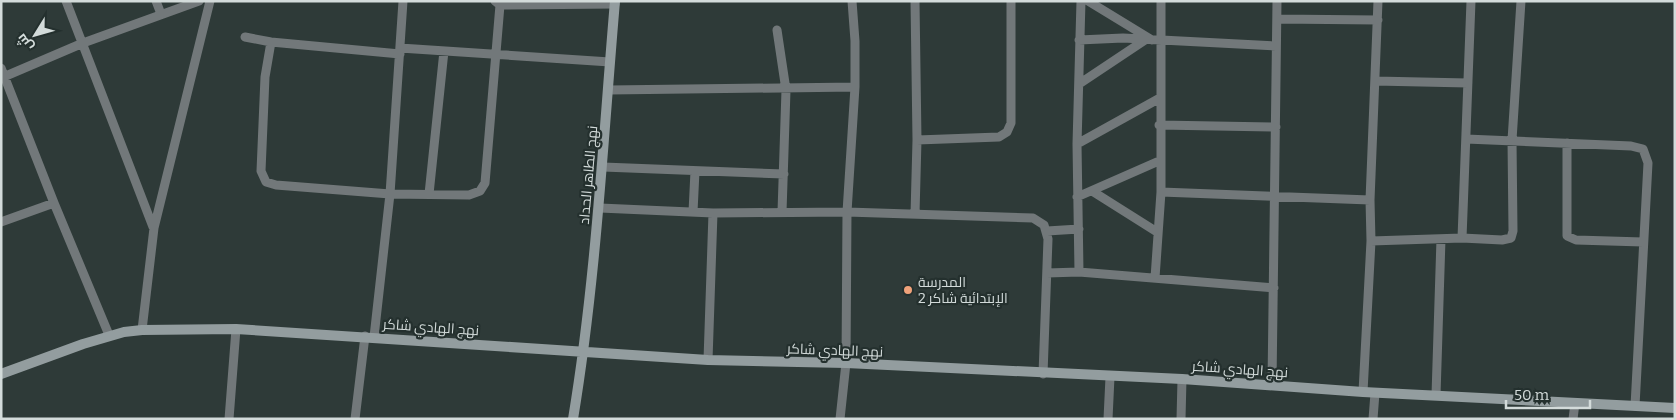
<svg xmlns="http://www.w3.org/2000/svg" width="1676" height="420" font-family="Bitter,Cairo,serif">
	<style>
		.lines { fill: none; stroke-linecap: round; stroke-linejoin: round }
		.street { stroke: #72787a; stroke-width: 9 }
		.secondary { stroke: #939d9f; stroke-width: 10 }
		.poi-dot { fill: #f0a27a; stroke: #24302e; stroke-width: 2 }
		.labels { text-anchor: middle; stroke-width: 4.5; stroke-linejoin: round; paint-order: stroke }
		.street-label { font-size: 14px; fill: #d3dbda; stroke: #24302e }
		.poi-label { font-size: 14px; fill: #d3dbda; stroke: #24302e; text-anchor: start }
	</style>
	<rect width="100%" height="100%" fill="#2e3a38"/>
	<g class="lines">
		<!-- street -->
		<path class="street" d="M 66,1 L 153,227
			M 156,1 L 161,14
			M 1088,1 L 1152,40
			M 500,5 L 615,4
			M 1277,19 L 1378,20
			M 777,30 L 786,90 L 782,212
			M 245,37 L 271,42 L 400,54
			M 1079,40 L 1123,38 L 1276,46
			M 271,42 L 265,77 L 261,171 L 266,182 L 276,185 L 390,194 L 469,195 L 480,191 L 485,183 L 500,5 L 495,1
			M 400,48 L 610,62
			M 1,68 L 54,203 L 109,335
			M 1,78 L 83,43 L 199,1
			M 1375,81 L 1468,83
			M 1079,84 L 1145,40
			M 609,90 L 855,87
			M 1159,125 L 1276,127
			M 1466,139 L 1631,146 L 1643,149 L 1648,163 L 1635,406
			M 917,140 L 999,137 L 1007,132 L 1011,123 L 1011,1
			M 1567,143 L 1567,236 L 1576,240 L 1643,242
			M 1077,144 L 1160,98
			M 603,167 L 784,174
			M 1092,191 L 1157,232
			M 1161,192 L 1370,200
			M 429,194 L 444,51
			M 1077,197 L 1159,161
			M 600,208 L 713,213 L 847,212 L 1033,218 L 1044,225 L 1048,239 L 1043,374
			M 693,212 L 695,171
			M 915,214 L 917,140 L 915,1
			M 1,222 L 54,203
			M 1047,231 L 1079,229
			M 1462,238 L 1471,1
			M 1371,241 L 1462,238 L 1502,240 L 1511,238 L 1513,231 L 1512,140 L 1521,1
			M 1079,272 L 1077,144 L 1081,1
			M 1047,273 L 1079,272 L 1274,288
			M 1155,278 L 1161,192 L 1161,1
			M 142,330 L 154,228 L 210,1
			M 374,337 L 390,194 L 403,1
			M 708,360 L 713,213
			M 1272,384 L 1277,1
			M 1363,392 L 1371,241 L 1370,200 L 1378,1
			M 1436,395 L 1441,239
			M 229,419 L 236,329
			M 355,419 L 365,336
			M 840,419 L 846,363 L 847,212 L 855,87 L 855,41 L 852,1
			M 1108,419 L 1110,377
			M 1181,419 L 1182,379
			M 1373,419 L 1375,393
			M 1573,419 L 1575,403"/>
		<!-- secondary -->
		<path class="secondary" d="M 1,374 L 83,344 L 124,332 L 142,330 L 236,329 L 708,360 L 846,363 L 1182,379 L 1363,392 L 1675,408
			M 573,419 C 596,280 603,141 615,1"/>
	</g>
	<!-- markers -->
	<circle class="poi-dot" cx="908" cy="290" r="5"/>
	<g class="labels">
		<!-- street labels -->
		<g class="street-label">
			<text transform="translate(588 175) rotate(-85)" y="5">نهج الطاهر الحداد</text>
			<text transform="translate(431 327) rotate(4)" y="5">نهج الهادي شاكر</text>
			<text transform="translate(835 350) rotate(2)" y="5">نهج الهادي شاكر</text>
			<text transform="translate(1240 369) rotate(4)" y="5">نهج الهادي شاكر</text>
		</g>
		<!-- poi labels -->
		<g class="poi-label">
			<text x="918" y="287">المدرسة<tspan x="918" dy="16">الإبتدائية شاكر 2</tspan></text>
		</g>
	</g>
	<!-- border -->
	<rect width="1676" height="420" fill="none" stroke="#d3dbda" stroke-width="5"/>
	<!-- north arrow -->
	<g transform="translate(35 35) rotate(233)" stroke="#24302e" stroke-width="4" paint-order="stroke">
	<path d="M0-4L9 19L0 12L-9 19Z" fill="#d3dbda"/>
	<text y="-8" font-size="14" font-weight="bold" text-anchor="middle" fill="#d3dbda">ش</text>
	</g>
	<!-- scale -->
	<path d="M1506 400v8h84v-8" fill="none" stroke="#d3dbda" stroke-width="2.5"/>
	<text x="1514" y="400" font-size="15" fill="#d3dbda" stroke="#24302e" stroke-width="4" paint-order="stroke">50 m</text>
</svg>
